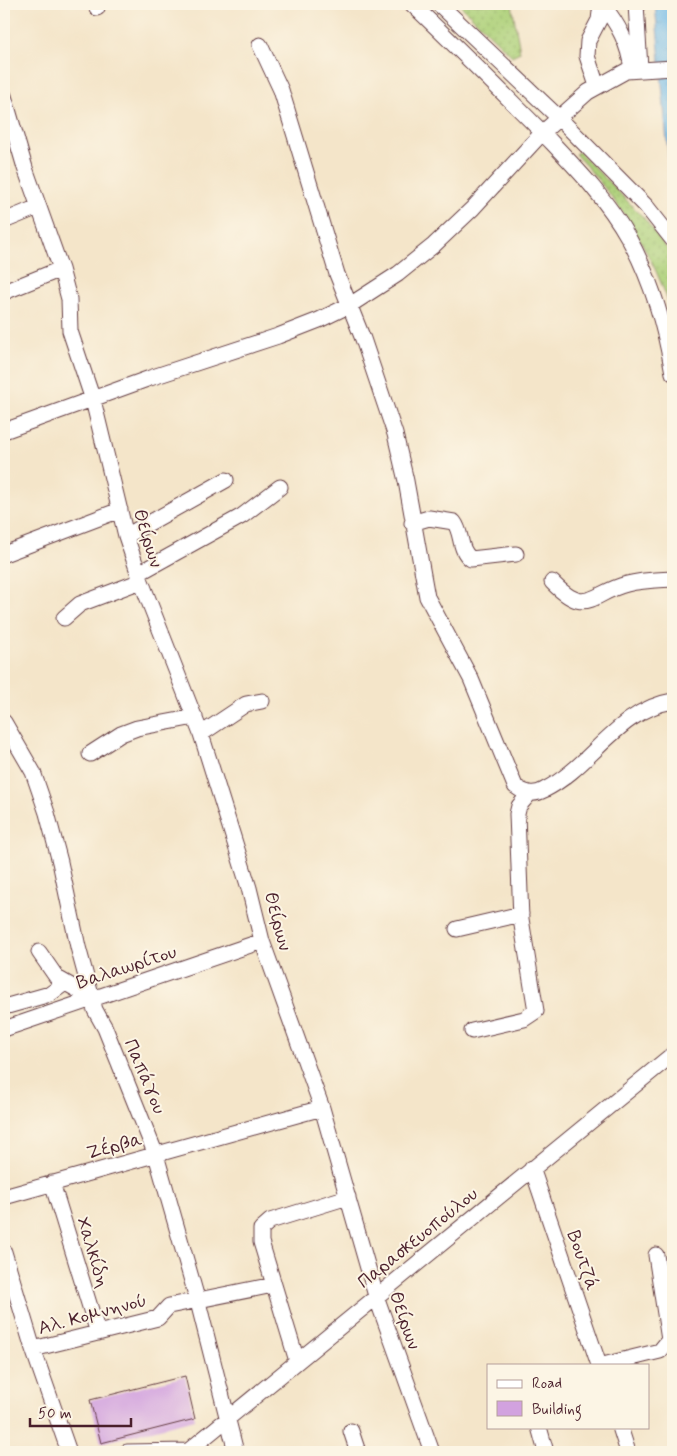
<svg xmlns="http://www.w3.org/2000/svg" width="677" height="1456" font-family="Mynerve,sans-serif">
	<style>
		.grass { fill: url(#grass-dots); stroke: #7c7852 }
		.water { fill: url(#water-ripples); stroke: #5d6c8a }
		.building { fill: #d2a2df }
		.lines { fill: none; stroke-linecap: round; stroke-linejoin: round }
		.minor-casing { stroke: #643d43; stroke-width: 17 }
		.minor { stroke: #fff; stroke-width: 15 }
		.labels { text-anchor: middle; stroke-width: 4; stroke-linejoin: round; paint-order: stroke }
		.street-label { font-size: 19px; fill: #4a1f2b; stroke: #fcf5e5 }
	</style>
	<defs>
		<pattern id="grass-dots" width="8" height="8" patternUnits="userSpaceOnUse" patternTransform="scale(1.25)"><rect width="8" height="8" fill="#aed17a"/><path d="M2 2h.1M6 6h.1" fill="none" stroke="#97b36a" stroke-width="1.8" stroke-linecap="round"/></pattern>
		<pattern id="water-ripples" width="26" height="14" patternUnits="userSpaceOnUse" patternTransform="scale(1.25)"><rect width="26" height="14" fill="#70b9e8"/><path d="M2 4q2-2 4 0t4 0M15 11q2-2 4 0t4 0" fill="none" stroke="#5e96bc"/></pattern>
	</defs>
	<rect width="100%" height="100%" fill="#fcf5e5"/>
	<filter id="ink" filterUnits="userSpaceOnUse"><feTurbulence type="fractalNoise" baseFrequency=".02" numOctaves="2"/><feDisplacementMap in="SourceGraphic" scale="10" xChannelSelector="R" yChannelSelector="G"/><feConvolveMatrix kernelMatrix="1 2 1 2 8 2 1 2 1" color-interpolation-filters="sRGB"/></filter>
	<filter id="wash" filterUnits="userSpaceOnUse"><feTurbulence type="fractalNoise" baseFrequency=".0096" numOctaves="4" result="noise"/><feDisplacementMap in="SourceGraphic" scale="20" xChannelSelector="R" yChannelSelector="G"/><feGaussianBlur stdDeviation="1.12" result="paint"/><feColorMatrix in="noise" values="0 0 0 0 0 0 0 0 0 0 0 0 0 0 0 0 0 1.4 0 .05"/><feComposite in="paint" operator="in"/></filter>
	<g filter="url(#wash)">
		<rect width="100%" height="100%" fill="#f4e5c9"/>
		<!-- grass -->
		<path class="grass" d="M 459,4 L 512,4 L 520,52 L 512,56 Z
			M 579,152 L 644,218 L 673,257 L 673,317 C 655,255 619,200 575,154 Z"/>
		<!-- water -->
		<path class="water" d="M 655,4 L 673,4 L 673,212 Z"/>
		<g id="blocks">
			<!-- building -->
			<path class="building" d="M 185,1376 L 195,1419 L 101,1443 L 90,1400 Z"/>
		</g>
	</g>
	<g filter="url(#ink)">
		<use href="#blocks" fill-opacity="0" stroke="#643d43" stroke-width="1"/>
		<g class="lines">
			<defs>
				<path id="minor" d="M 95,4 L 97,8
					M 412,4 C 455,45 497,87 539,129 C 571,163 605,196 628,237 C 652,280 665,326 673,373
					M 439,4 L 558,117 L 646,206 L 673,240
					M 602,4 C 618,24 629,44 632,70
					M 636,4 L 640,68
					M 260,45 L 281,90 L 337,274 L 363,339 L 395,434 L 406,481 L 427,597 L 471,679 L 515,786 C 524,793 533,796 544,790 C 591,767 617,710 673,701
					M 597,86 L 587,56 L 588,41 L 599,20 L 601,4
					M 4,96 L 25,168 L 61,269 L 69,299 L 70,331 L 93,400 L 126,536 L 141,581 L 201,734 L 249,888 L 262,941 L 322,1108 L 376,1296 L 432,1452
					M 4,221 L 38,207
					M 4,292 L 61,269
					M 4,431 L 150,378 L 278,336 L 319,320 L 350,305 L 398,274 L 434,245 L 473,208 L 542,133 L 588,92 L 626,71 L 673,68
					M 412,523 L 429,518 L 454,522 C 463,534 458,549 471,559 L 516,554
					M 126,536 L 226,480
					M 4,554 L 120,510
					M 139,573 L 242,516 L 280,487
					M 552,582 C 587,618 591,593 627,584 C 642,580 658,580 673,579
					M 64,618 L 80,604 L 141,581
					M 4,722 L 33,772 L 47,813 L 60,862 L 78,947 L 95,1010 L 105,1028 L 156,1155 L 198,1302 L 236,1452
					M 201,734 L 246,704 L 262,701
					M 90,754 L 121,734 L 137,728 L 195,717
					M 457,929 L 521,914
					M 39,952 L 57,978 L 92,998
					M 4,1007 L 50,994 L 65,983
					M 4,1029 L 262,941
					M 472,1031 L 524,1019 L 536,1011 L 521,919 L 517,814 L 519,806 L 530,793
					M 532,1168 L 599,1365
					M 52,1183 L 98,1333
					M 4,1197 L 322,1108
					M 4,1252 L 33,1349 L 69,1452
					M 33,1349 L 158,1318 L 169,1306 L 273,1285
					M 297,1361 L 261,1242 L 261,1229 L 270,1221 L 348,1197
					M 603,1365 L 660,1351 L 669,1340 L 656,1255
					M 539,1427 L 546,1452
					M 620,1427 L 628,1452
					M 351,1431 L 358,1452
					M 127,1452 L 189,1451
					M 187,1452 L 673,1054"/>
			</defs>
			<!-- minor casing -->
			<use href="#minor" class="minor-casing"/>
			<!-- minor -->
			<use href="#minor" class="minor"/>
		</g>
	</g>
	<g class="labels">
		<!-- street labels -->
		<g class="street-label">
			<text transform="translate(149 538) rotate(73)" y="7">Θείρων</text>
			<text transform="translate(279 921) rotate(75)" y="7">Θείρων</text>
			<text transform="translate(126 966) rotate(-18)" y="7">Βαλαωρίτου</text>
			<text transform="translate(146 1076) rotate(67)" y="7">Παπάγου</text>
			<text transform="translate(114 1145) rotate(-15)" y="7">Ζέρβα</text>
			<text transform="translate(417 1237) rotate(-39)" y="7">Παρασκευοπούλου</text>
			<text transform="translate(94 1252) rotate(73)" y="7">Χαλκίδη</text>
			<text transform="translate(584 1260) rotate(71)" y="7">Βουτζά</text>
			<text transform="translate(92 1313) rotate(-15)" y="7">Αλ. Κομνηνού</text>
			<text transform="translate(406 1320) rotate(71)" y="7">Θείρων</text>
		</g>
	</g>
	<!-- margin -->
	<rect width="677" height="1456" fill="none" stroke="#fcf5e5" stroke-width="20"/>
	<!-- legend -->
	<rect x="487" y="1364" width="162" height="65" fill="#fcf5e5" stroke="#b59f9b"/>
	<rect x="497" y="1380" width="25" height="8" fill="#ffffff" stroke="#b59f9b"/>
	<text x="532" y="1388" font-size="15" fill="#4a1f2b">Road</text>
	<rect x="497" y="1401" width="25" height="15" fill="#d2a2df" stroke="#b59f9b"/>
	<text x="532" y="1414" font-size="15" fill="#4a1f2b">Building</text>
	<!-- scale -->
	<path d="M30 1418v8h101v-8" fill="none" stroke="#4a1f2b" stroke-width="2.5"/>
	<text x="38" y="1418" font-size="15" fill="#4a1f2b" stroke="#fcf5e5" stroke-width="4" paint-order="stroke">50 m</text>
</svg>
